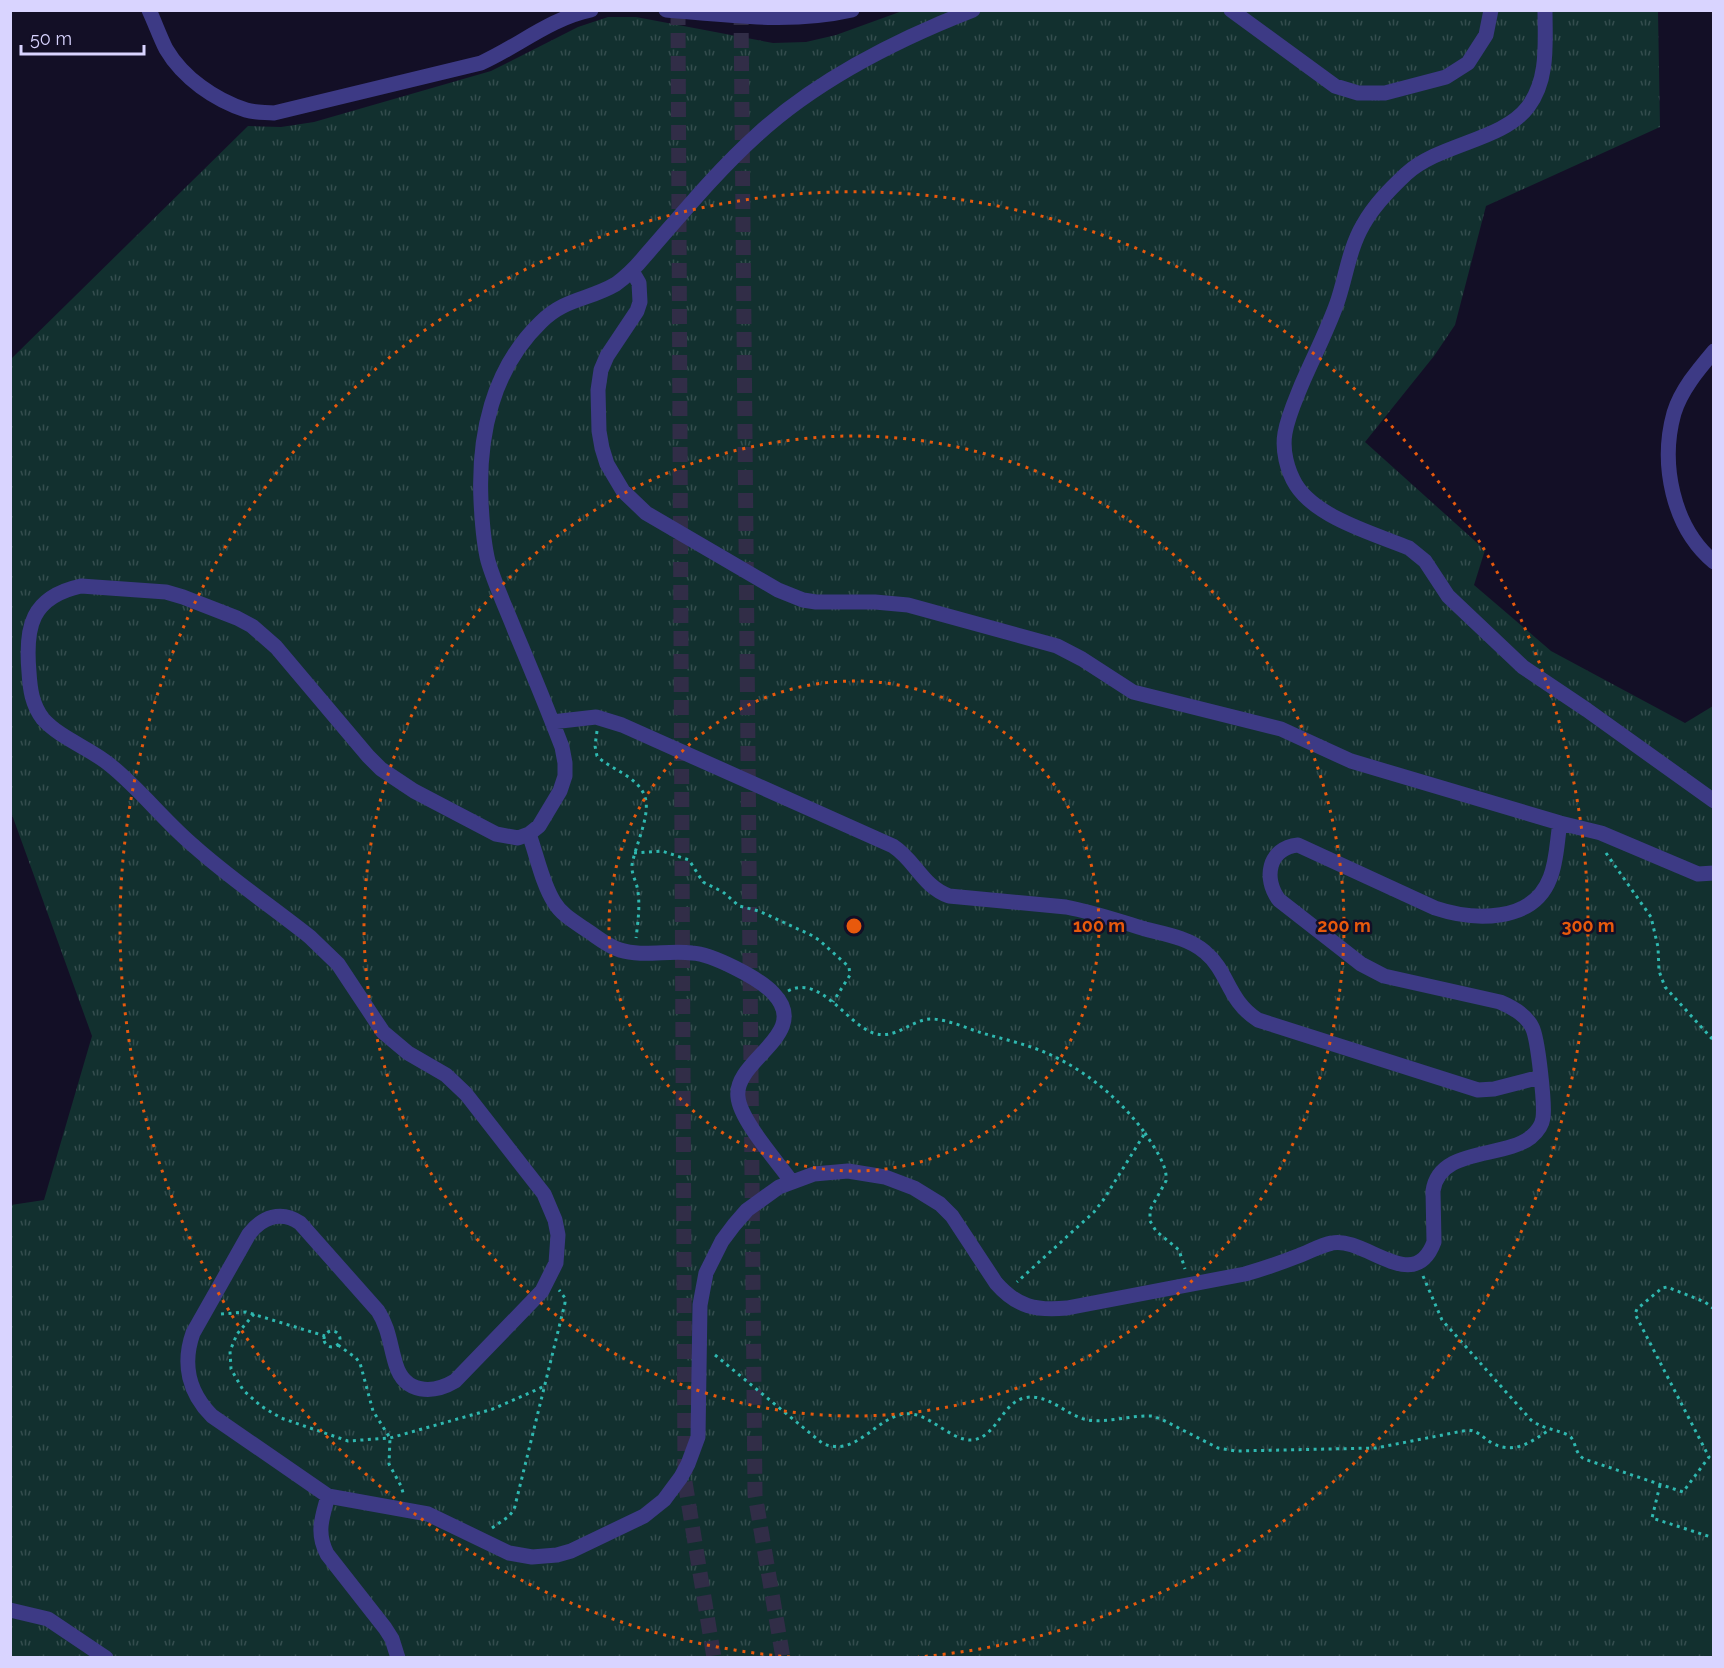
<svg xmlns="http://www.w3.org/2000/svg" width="1724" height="1668" viewBox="0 0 1724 1668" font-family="Raleway,sans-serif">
	<defs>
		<pattern id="grass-tufts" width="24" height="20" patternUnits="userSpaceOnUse" patternTransform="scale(1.5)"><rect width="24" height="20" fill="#12302f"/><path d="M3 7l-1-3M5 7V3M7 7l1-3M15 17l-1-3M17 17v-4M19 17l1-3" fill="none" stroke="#344d4e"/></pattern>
	</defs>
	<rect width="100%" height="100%" fill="#130f26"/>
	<!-- grass -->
	<path fill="url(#grass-tufts)" d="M905 10 1658 11 1660 127 1486 206 1455 325 1434 356 1365 442 1485 550 1474 585 1551 651 1685 723 1713 706V1657H11V1205L44 1200 92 1036 11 812V359L248 126 281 127 314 122 491 71 578 27 608 17H636L773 43 806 42 836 35Z"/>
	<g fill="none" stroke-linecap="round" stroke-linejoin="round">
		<!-- major-tunnel -->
		<path stroke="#312d47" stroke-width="15" stroke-dasharray="15 8" stroke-linecap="butt" d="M678 10 685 1482 714 1658
			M741 10 755 1495 783 1658"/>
		<!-- path -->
		<path stroke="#2fb8b0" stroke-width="3" stroke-dasharray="3 4.5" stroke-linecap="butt" d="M597 731 595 746 597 756C611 770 638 776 645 797 651 815 635 846 632 865 631 874 637 882 638 892 640 907 638 922 636 938
			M634 853 662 851 689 860 703 882 723 892 739 906 759 911 811 935 819 940 849 967 850 975 833 1002
			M1606 853 1651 917 1658 947 1659 971 1665 987 1714 1041
			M788 991C820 974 846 1023 873 1033 896 1041 912 1018 933 1019 949 1020 966 1028 982 1033 999 1038 1017 1042 1034 1048 1078 1064 1117 1095 1145 1133L1104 1199 1094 1212 1017 1282
			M1145 1133C1153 1146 1168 1165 1166 1181L1150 1210V1221L1156 1231 1179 1250 1185 1269
			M1423 1276 1442 1320 1531 1420C1543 1429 1555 1429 1568 1435 1577 1440 1573 1452 1584 1459L1683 1492 1709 1457 1635 1314 1637 1309 1662 1288 1667 1287 1705 1302 1714 1309
			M221 1314 246 1312 325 1336
			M254 1314 237 1334 230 1351 231 1369 243 1390 261 1406 281 1418 348 1441 390 1438 493 1409 545 1386
			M324 1339a8 8 0 1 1 16 0a8 8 0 1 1-16 0Z
			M338 1345 356 1358 360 1363 373 1411 390 1438 389 1464 401 1486 404 1496
			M715 1355 822 1443C856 1459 875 1417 905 1414 928 1411 950 1441 972 1440 996 1438 1002 1403 1024 1398 1048 1392 1066 1416 1088 1420 1108 1423 1131 1415 1152 1416L1161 1419 1218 1448 1236 1451 1376 1448 1468 1430C1479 1431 1483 1438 1492 1443 1514 1455 1531 1442 1549 1430
			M1660 1485 1652 1518 1714 1538
			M492 1528 508 1517 514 1510 565 1303V1298L559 1290"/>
		<!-- minor -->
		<path stroke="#3d3a85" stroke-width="15" d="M149 10C155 23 160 37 166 49 183 78 215 100 246 110 255 113 265 112 274 113L481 63C517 47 551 18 591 10
			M666 10C728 15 791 24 852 10
			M973 10C896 40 818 79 757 135 716 172 681 215 645 256 636 267 627 276 616 284 589 300 565 298 541 322 492 369 478 436 481 501 482 521 483 541 488 561 495 585 506 608 515 631 531 669 547 708 562 747L565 763V776L560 791 539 826 529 834 518 838 496 834 414 791 381 769 368 756 276 647 252 626 237 618 183 597 166 592 81 586C31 597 25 627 29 672 30 689 32 705 43 719 61 739 90 748 110 765 141 790 165 822 195 847 231 879 272 907 310 937L338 964 383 1032 408 1053 446 1075 466 1094 544 1194 555 1220 558 1235 556 1263 542 1291 455 1381C433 1394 405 1394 396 1365 390 1346 389 1328 378 1311L300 1223C281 1210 262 1217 249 1234L193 1333C182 1364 189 1393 212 1416L328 1496 428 1514 509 1553 532 1557 557 1555 571 1551 644 1516 664 1500 681 1477 688 1464 698 1437 700 1305 706 1273 722 1241 734 1225 747 1210 779 1187 814 1174 848 1171 885 1177 914 1188 940 1204 952 1216 996 1283C1017 1307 1036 1311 1067 1308L1245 1274C1263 1269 1280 1263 1298 1256 1309 1252 1321 1245 1332 1243 1365 1236 1414 1296 1434 1242L1433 1191C1439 1147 1503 1159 1531 1137 1537 1132 1542 1125 1543 1118 1545 1105 1538 1038 1532 1027 1526 1015 1512 1007 1500 1002L1384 976 1361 964 1279 900C1263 879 1268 848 1298 845L1435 908C1474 921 1533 923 1550 878 1557 861 1557 840 1560 823
			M1231 10 1335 86 1358 93H1385L1446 77 1468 63 1486 35 1491 10
			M1545 10C1545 43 1549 79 1528 107 1502 141 1440 143 1406 174 1390 189 1374 205 1363 225 1349 249 1346 277 1337 303 1327 331 1313 358 1301 386 1295 401 1288 416 1285 433 1282 450 1287 470 1296 485 1317 518 1375 534 1409 548L1425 561 1448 596 1523 667 1587 710 1714 801
			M632 271 639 283 640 302 637 311 607 356 601 370 598 390 599 431 602 448 607 464 623 491 646 513 778 590 803 600 816 602H875L908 605 1057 646 1082 659 1133 692 1281 729 1351 761 1560 823 1601 833 1698 874 1714 873
			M1714 351C1698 370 1681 390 1674 413 1660 463 1672 527 1714 562
			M552 722 596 717 622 725 893 846C916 861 922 886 949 896L1066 907C1093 912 1119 921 1145 929 1165 934 1189 938 1205 952 1229 972 1227 1000 1258 1020L1478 1090 1494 1089 1540 1077
			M529 834C537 856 542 883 554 902 561 914 573 921 585 929 596 936 607 946 620 950 642 957 669 950 692 953 712 954 759 978 773 993 813 1034 733 1060 738 1097 740 1120 777 1161 791 1181
			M328 1496C322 1518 316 1532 327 1554L385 1628 392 1639 398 1658
			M10 1610 48 1619 106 1658"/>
	</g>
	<!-- distance rings -->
	<g fill="none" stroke="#e8590c" stroke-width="3" stroke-dasharray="3 6">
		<circle cx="854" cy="926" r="245"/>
		<circle cx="854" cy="926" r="490"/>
		<path d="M790 1657A734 734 0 1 1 918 1657"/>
	</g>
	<circle cx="854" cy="926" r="9" fill="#e8590c" stroke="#130f26" stroke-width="3"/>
	<g font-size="18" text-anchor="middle" font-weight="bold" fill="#e8590c" stroke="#130f26" stroke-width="5" stroke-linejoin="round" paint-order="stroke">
		<text x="1099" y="932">100 m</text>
		<text x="1344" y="932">200 m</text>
		<text x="1588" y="932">300 m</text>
	</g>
	<!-- border -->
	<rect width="1724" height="1668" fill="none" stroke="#d9d4ff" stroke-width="24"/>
	<!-- scale -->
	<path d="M21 45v9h123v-9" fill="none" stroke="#d9d4ff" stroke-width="3"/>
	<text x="30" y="45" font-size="18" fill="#d9d4ff" stroke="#130f26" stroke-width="4.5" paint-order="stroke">50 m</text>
</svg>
